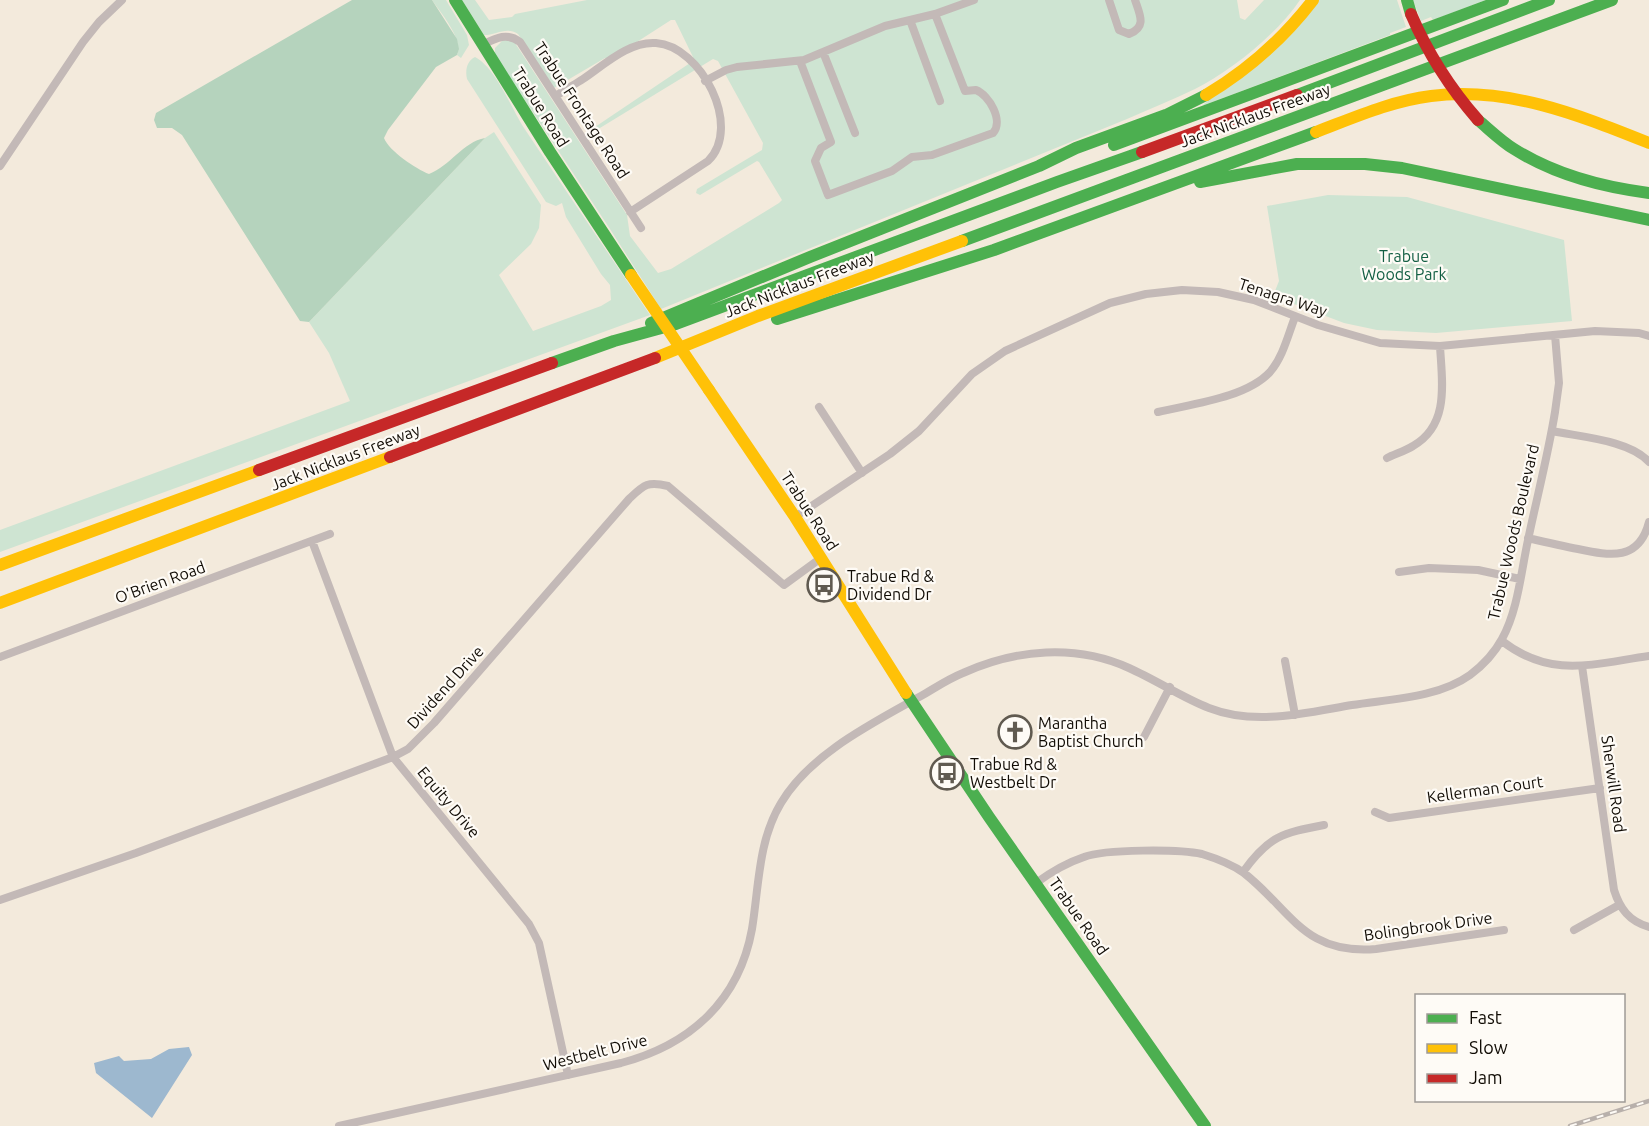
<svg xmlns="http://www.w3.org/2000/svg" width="1649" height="1126" viewBox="0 0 1649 1126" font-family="Ubuntu,sans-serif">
	<rect width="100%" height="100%" fill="#f3eadc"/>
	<!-- green -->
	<path fill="#cee4d2" d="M432 0H446L467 35 469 45 461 58 457 55C464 40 441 13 432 0Z
		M462 0H475L489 20 512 17 515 14 587 0H1237L1240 18 1245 20 1264 0H1300C1277 34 1231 71 1195 89 1172 100 1149 109 1127 119L661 309 610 229 495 55V48L502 41 509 39 515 43 627 215 630 236 658 273 671 269 779 203 782 200 759 162 757 161 700 195 696 193 697 189 762 150 763 143 718 61 713 59 595 131 592 130 595 127 693 61V57L675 20H671L612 58H605L554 88 518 34C507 26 496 35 484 35Z
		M1317 0H1397L1406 27 1390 33V35L1202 106Z
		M1413 0H1486L1433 20 1431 17 1421 21Z
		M475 57C496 68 511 108 524 128 566 191 608 253 650 315L0 552V530L350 401 329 353 309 322 485 138 494 132 541 205 539 228 531 244 499 275 533 331 601 306 611 300 610 285 601 274 566 217 562 203 556 206 546 202 467 79C465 70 467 61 475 57Z
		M1328 195 1407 197 1564 240 1572 321 1436 333 1377 330 1344 323 1273 296 1279 281 1267 206Z"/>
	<!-- forest -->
	<path fill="#b5d3bd" d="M352 0H432L457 39 459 49 457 55 436 67 388 130 384 138C389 151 416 169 429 174 450 166 463 142 485 138L309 322 300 321 182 135 172 128H157L154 120 156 113Z"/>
	<!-- water -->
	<path fill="#9db8cf" d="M189 1047 192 1055 152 1118 96 1073 94 1063 119 1056 124 1061 151 1059 169 1049Z"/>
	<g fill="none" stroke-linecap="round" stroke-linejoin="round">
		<!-- street -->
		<path stroke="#c3b9b7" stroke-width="8" d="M1109 0 1119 30 1129 34C1147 27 1140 15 1135 0
			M910 20 940 101
			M482 45C496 38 507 32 520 42L641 228
			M823 52 855 133
			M800 61 831 142 821 148 815 161 828 195 892 171 912 157 932 155 993 133C1004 121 989 95 976 90L965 91 935 14
			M705 81 726 70 737 67 804 60 885 26 935 14 974 0
			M556 96C564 90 574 85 583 79 604 65 629 41 656 43 701 46 743 127 708 161L630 212
			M0 166 83 42 99 22 122 0
			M819 407 862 473
			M1158 412C1191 404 1246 398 1270 372 1283 357 1288 335 1295 317
			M1552 431C1580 437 1630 440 1649 462
			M1387 458C1395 454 1405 451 1413 446 1450 425 1442 382 1440 346
			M795 517 890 454 919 431 972 374 1005 351 1110 303 1146 294 1182 290 1218 292 1254 300 1318 325 1380 343 1440 346 1595 331 1639 333 1649 336
			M1528 538C1545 542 1562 546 1578 549 1611 556 1639 561 1649 522
			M312 541 393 757 529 924 539 943 568 1075
			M1399 572 1429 568 1478 570 1520 579
			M1502 641C1551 679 1592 664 1649 656
			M0 657 330 534
			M1285 661 1295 715
			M1582 666 1614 890C1620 909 1629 921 1649 927
			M1144 737 1170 687
			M1375 812 1389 818 1600 788
			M1243 872C1269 836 1282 833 1324 825
			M1036 883C1051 872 1066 863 1084 857 1105 849 1179 849 1202 854 1215 858 1233 865 1244 873 1292 911 1304 955 1376 949L1504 930
			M0 900 136 853 393 757 408 749 434 723 629 499C644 485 647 481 668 486L784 585 821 558
			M1574 930 1619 905
			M339 1126 621 1063C690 1045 739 1001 752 929 759 886 758 841 781 803 810 754 873 723 921 696 935 688 948 679 963 673 1016 649 1076 644 1129 668 1156 680 1183 698 1209 708 1255 726 1305 713 1352 705 1390 699 1438 698 1470 675 1482 666 1495 652 1502 639 1518 610 1521 572 1528 540 1537 497 1548 455 1555 412L1559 383 1555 335"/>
		<!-- fast -->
		<path stroke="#4caf50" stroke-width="12" d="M455 0 550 152 631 275
			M1407 0 1411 14
			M1297 95 1549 0
			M1478 120C1490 130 1501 141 1514 149 1555 175 1601 187 1649 193
			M1114 145 1503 0
			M1200 182 1297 164H1365L1402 168 1649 220
			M962 241 1612 0
			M777 319 994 250 1316 132
			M651 323 810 257 1039 166 1076 148 1166 115 1206 95
			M552 363 614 341 676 324 1057 182 1142 152
			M906 693 989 817 1205 1126"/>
		<!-- slow -->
		<path stroke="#ffc107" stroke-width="12" d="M1206 95C1248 70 1283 39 1313 0
			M1316 132C1353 118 1391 101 1431 96 1508 86 1579 115 1649 143
			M655 358 758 316 962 241
			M709 390 795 517 906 693
			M0 565 259 470
			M0 603 390 457"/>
		<!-- jam -->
		<path stroke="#c62828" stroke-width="12" d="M1142 152 1297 95
			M390 457 655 358
			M259 470 552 363"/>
		<defs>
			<path id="rail" d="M1570 1126 1649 1101"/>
		</defs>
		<!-- rail casing -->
		<use href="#rail" stroke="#b8b0ab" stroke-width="4.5"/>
		<!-- rail -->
		<use href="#rail" stroke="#fefbf6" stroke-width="2" stroke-dasharray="7" stroke-linecap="butt"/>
		<!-- slow-bridge -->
		<path stroke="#ffc107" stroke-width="12" d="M631 275 709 390"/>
		<!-- jam-bridge -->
		<path stroke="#c62828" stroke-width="12" d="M1411 14C1428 54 1450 88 1478 120"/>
	</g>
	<!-- icons -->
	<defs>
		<symbol id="bus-ring" viewBox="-11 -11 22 22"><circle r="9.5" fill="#fefbf6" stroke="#605a50" stroke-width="1.5"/><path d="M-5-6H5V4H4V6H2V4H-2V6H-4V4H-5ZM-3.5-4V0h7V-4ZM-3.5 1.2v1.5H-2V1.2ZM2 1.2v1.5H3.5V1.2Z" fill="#605a50"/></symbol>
		<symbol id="church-ring" viewBox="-11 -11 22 22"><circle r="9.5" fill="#fefbf6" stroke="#605a50" stroke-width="1.5"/><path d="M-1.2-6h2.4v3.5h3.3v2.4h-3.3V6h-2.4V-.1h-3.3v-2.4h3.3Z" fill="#605a50"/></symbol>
	</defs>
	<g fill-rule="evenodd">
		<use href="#bus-ring" x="805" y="566" width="38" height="38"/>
		<use href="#church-ring" x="996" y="713" width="38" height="38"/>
		<use href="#bus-ring" x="928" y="754" width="38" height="38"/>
	</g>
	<g text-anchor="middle" stroke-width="4.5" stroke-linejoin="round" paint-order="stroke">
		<!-- street labels -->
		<g font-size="16" fill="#110c05" stroke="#fefbf6">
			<text transform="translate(541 107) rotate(58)" y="6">Trabue Road</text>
			<text transform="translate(582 110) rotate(57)" y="6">Trabue Frontage Road</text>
			<text transform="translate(1255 115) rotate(-20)" y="6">Jack Nicklaus Freeway</text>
			<text transform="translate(799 284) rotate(-21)" y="6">Jack Nicklaus Freeway</text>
			<text transform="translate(1283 297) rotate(18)" y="6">Tenagra Way</text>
			<text transform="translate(345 457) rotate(-21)" y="6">Jack Nicklaus Freeway</text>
			<text transform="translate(810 511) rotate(57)" y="6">Trabue Road</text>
			<text transform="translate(1513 532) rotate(-77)" y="6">Trabue Woods Boulevard</text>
			<text transform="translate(160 582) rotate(-20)" y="6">O'Brien Road</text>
			<text transform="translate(445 687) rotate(-48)" y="6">Dividend Drive</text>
			<text transform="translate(1614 784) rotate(82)" y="6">Sherwill Road</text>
			<text transform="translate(1485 789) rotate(-8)" y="6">Kellerman Court</text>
			<text transform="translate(449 802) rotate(50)" y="6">Equity Drive</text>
			<text transform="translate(1079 916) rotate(55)" y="6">Trabue Road</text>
			<text transform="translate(1428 926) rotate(-8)" y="6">Bolingbrook Drive</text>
			<text transform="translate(595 1052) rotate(-14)" y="6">Westbelt Drive</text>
		</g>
		<!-- park labels -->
		<g font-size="16" fill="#145f44" stroke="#fefbf6">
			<text x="1404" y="262">Trabue<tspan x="1404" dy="18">Woods Park</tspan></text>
		</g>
		<!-- poi labels -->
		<g font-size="16" fill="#110c05" stroke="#fefbf6" text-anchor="start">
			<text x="847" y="582">Trabue Rd &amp;<tspan x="847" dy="18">Dividend Dr</tspan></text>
			<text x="1038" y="729">Marantha<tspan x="1038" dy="18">Baptist Church</tspan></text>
			<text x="970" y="770">Trabue Rd &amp;<tspan x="970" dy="18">Westbelt Dr</tspan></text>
		</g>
	</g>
	<!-- legend -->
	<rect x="1415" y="994" width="210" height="108" fill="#fefbf6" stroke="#9f9b96" stroke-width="1.5"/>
	<rect x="1427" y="1014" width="30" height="9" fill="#4caf50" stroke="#9f9b96" stroke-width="1.5"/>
	<text x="1469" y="1024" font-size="18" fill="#110c05">Fast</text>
	<rect x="1427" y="1044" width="30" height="9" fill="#ffc107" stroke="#9f9b96" stroke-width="1.5"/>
	<text x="1469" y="1054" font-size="18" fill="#110c05">Slow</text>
	<rect x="1427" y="1074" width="30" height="9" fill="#c62828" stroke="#9f9b96" stroke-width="1.5"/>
	<text x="1469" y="1084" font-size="18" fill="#110c05">Jam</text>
</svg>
